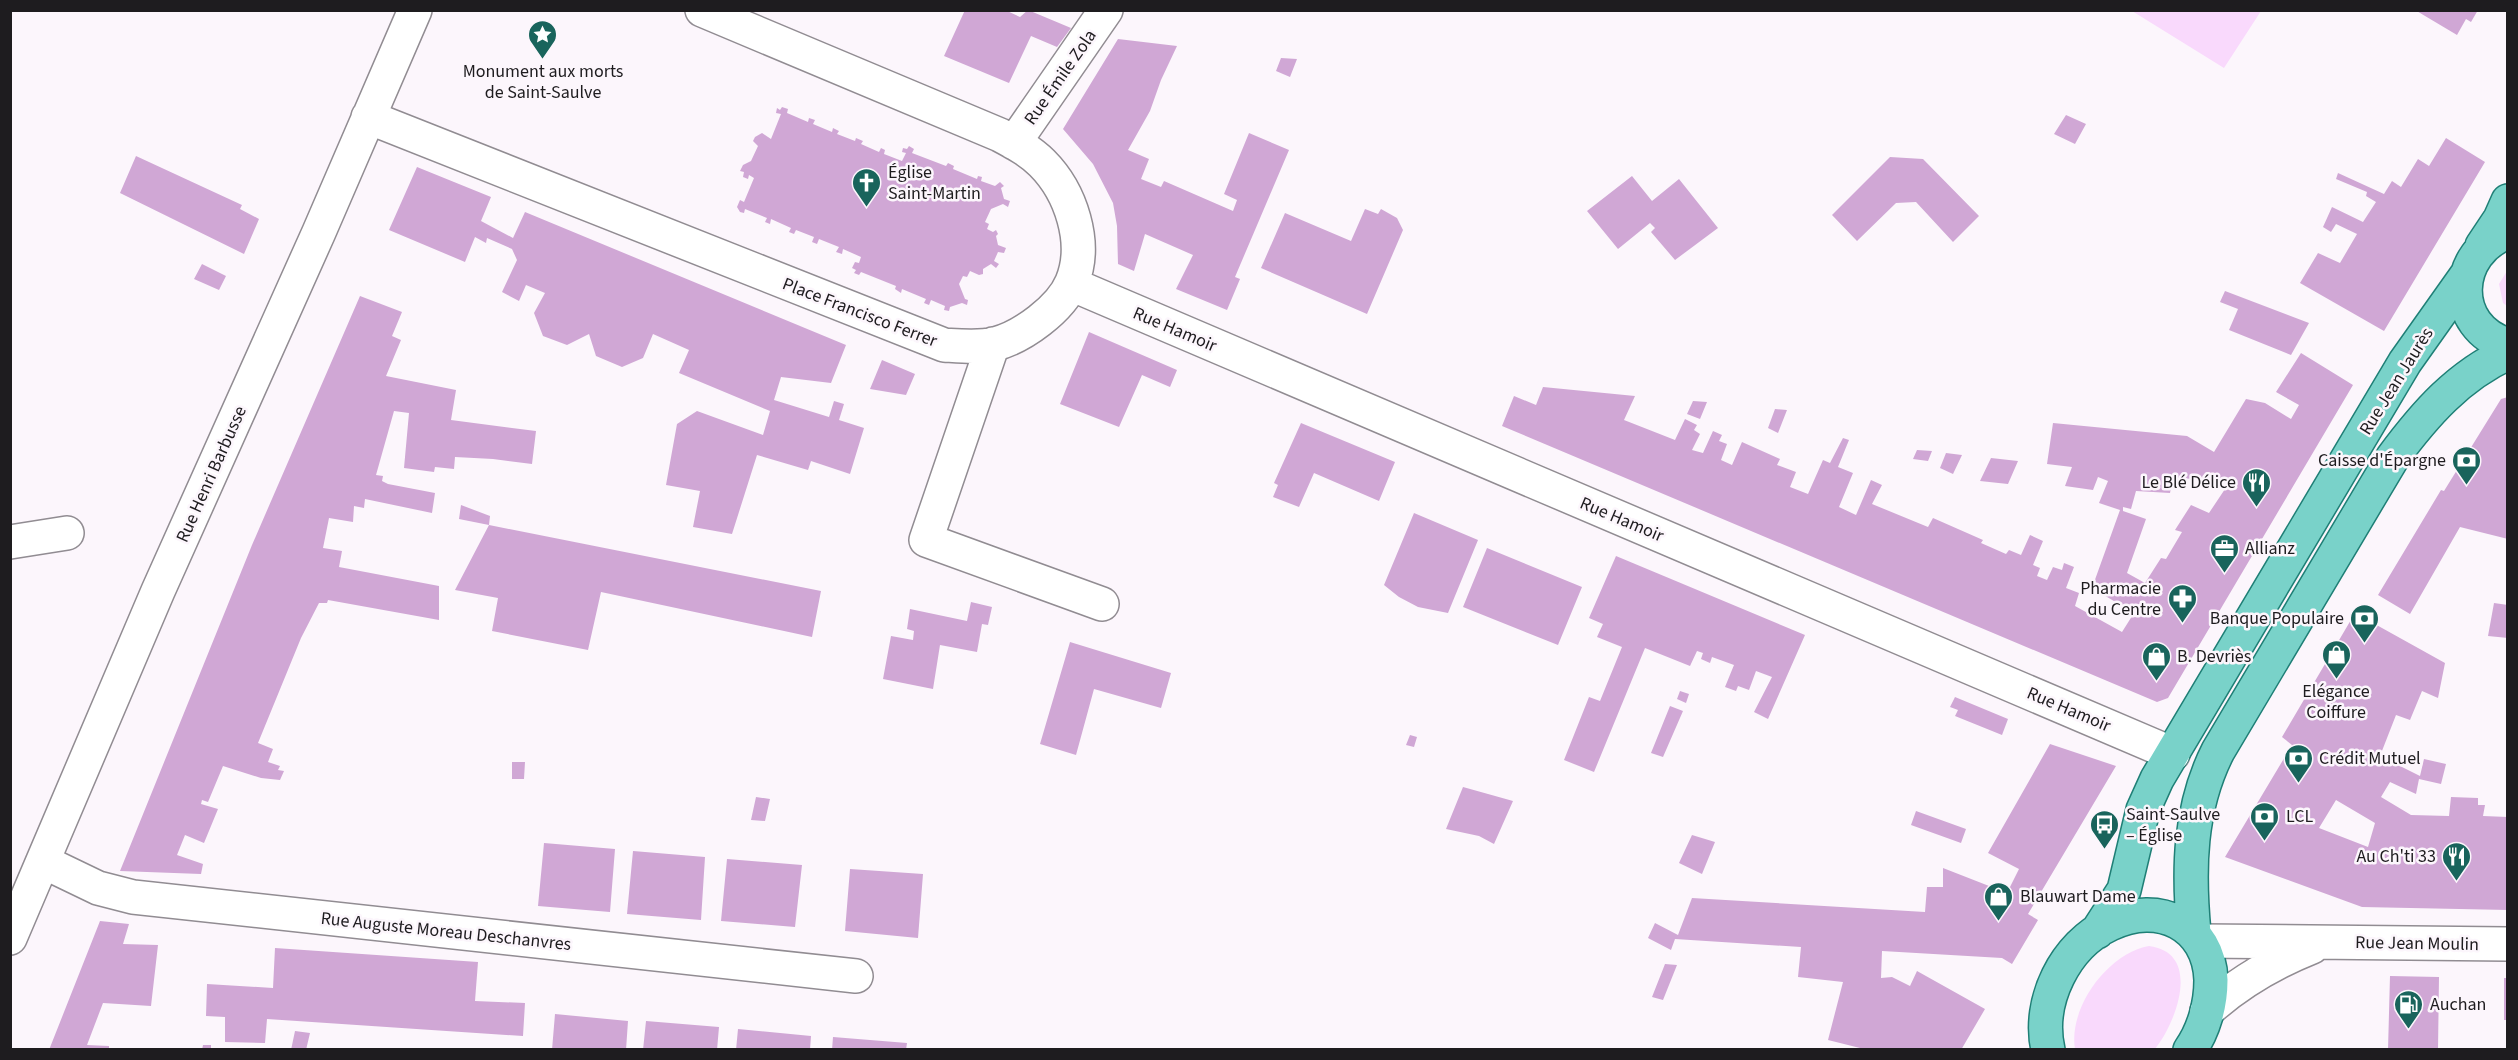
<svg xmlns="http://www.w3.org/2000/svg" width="2518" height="1060" viewBox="0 0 2518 1060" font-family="'Source Sans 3',sans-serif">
	<rect width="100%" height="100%" fill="#fcf6fc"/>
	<!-- green -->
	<path fill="#f9d9fc" d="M2132 11H2261L2224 68Z
		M2507 271V306L2503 303 2499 284Z
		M2149 946C2203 953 2176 1023 2155 1049H2075C2068 1008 2108 953 2149 946Z"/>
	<!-- building -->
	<path fill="#d0a7d5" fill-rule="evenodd" d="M965 10H1005L1020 17 1028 10 1071 28 1057 47 1031 36 1009 83 944 56Z
		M2415 10H2478L2471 22 2466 19 2457 35Z
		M1118 39 1177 46 1161 80 1150 111 1128 150 1149 159 1141 179 1161 187 1164 181 1233 211 1237 200 1224 194 1249 133 1289 150 1235 277 1240 279 1227 310 1176 289 1193 255 1145 234 1134 271 1118 264 1117 226 1113 203 1093 164 1063 129Z
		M1281 58 1297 59 1290 77 1276 71Z
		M782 107 788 109 787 113 808 122 809 118 815 120 813 124 832 132 833 128 839 131 837 134 855 141 856 138 863 141 861 144 879 152 881 148 885 150 884 154 902 161 906 153 902 152 903 148 907 149 909 146 914 149 912 153 946 166 948 163 954 166 953 169 977 179 978 176 982 177 981 181 995 186 1000 182 1004 186 1001 188 1004 199 1010 201 1008 207 1003 204 991 209 985 222 989 224 987 229 993 232 996 230 998 234 996 236 998 245 1006 248 1004 253 998 252 994 261 999 264 996 268 991 264 983 269V274L979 275 970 271 967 277 963 276 959 284 965 299 968 300 967 305 962 303 950 307 949 311 944 310 945 306 931 300 929 305 924 303 926 299 902 289 901 293 895 289 896 286 861 272 859 275 854 273 856 270 852 268 855 262 859 263 861 257 843 249 842 254 836 252 839 247 819 239 817 244 812 242 814 237 796 230 794 234 789 232 791 228 771 219 770 224 765 222 767 218 745 209 744 213 740 212 737 207 740 200 744 202 754 178 749 175 748 179 743 177 744 172 740 171 743 165 751 161 758 146 753 141 755 137 762 133 771 139 781 114 776 113 777 108 780 110Z
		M2066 115 2086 124 2075 144 2054 134Z
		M2446 138 2485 162 2384 331 2300 283 2318 253 2340 263 2357 234 2336 224 2331 232 2323 227 2332 207 2363 222 2376 202 2366 196 2367 192 2336 179 2338 173 2384 194 2392 181 2401 187 2418 159 2429 166Z
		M136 156 242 205 240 209 259 219 244 254 120 193Z
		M1890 157 1923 159 1979 216 1953 242 1916 202 1896 203 1857 241 1832 215Z
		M417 167 491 197 481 221 513 238 525 212 846 345 831 383 781 377 774 400 829 417 834 401 844 404 839 420 864 428 850 474 811 461 808 470 757 455 732 534 693 527 700 491 666 485 677 424 697 411 763 435 770 411 679 373 689 350 653 334 643 358 622 367 596 356 589 334 567 345 543 336 534 313 545 293 526 285 519 301 502 292 517 260 512 249 487 238 486 243 475 237 465 262 389 230Z
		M1632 176 1652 201 1679 179 1718 228 1675 260 1651 232 1655 228 1650 223 1618 249 1587 211Z
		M1365 209 1378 214 1381 209 1397 218 1403 230 1367 314 1261 268 1285 213 1351 241Z
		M202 264 226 276 219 290 194 279Z
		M2225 291 2309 323 2291 355 2229 330 2238 309 2220 302Z
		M360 296 402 312 392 336 401 340 386 376 456 390 451 420 536 431 532 464 493 459 455 457 454 469 435 467 434 472 404 468 409 413 394 411 376 475 383 476 382 481 388 484 435 493 432 513 365 499 364 508 354 506 353 522 329 518 323 548 342 551 339 567 439 586V620L328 600 327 603H319L301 638 258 743 273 749 268 762 280 766 278 770 284 771 280 780 261 778 223 766 208 802 202 800 201 804 218 809 204 843 185 835 177 855 203 864 201 874 120 871 252 545Z
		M1089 332 1177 370 1170 387 1142 375 1119 427 1060 404Z
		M2301 353 2353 385 2168 698 2157 702 1502 426 1514 396 1536 405 1543 387 1635 396 1624 420 1675 440 1685 419 1697 425 1694 430 1700 434 1692 450 1703 453 1713 431 1722 435 1719 441 1727 444 1721 460 1732 465 1742 442 1780 459 1777 465 1796 472 1790 487 1808 494 1823 460 1830 463 1843 438 1849 440 1838 467 1853 473 1839 507 1856 515 1871 480 1882 485 1872 504 1928 527 1933 518 1983 540 1981 543 2006 554 2009 550 2021 555 2030 535 2043 541 2033 565 2040 568 2037 576 2047 580 2053 567 2062 570 2064 563 2074 567 2066 588 2079 593 2075 606 2122 632 2134 613 2092 588 2120 510 2099 503 2108 481 2098 477 2093 490 2065 486 2072 467 2047 464 2053 423 2187 436 2214 452 2246 399 2265 403 2291 419 2299 405 2276 392ZM2173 477 2229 483 2209 513 2191 505 2175 530 2182 532 2166 559 2161 558 2145 583 2127 573 2146 519 2123 511V507L2131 509 2136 491 2170 493Z
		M882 360 915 374 906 395 870 389Z
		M2508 397V539L2460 527 2410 614 2378 595 2441 490 2444 491 2501 399Z
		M1693 401 1707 402 1700 419 1687 414Z
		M1775 409 1787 410 1778 433 1768 428Z
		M1301 423 1395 462 1379 501 1314 473 1299 507 1273 497 1278 485 1274 483Z
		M1917 450 1932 451 1928 461 1913 459Z
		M1946 453 1962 455 1953 474 1940 468Z
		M1991 458 2018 461 2008 484 1980 481Z
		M461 505 490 516 489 525 459 519Z
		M1414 513 1478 540 1448 613 1418 607 1399 597 1384 585Z
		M489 525 821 591 812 637 601 592 588 650 492 631 498 598 455 590Z
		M1487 548 1582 587 1558 645 1463 607Z
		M1616 556 1805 635 1768 719 1754 712 1772 677 1756 671 1749 690 1738 686 1736 691 1725 687 1734 665 1712 657 1710 663 1701 659 1703 653 1697 651 1690 666 1645 648 1594 772 1564 760 1589 697 1600 701 1622 647 1597 637 1603 624 1589 618Z
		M971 602 992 607 988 625 982 624 977 652 940 645 933 689 883 679 891 636 913 640 914 631 907 629 910 609 967 621Z
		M2494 603 2508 605V638L2488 636Z
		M2355 613 2445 663 2438 698 2422 691 2410 720 2396 715 2380 756 2420 776 2424 759 2446 764 2441 784 2419 779 2416 794 2390 782 2381 797 2411 815 2449 816 2451 797 2478 798V805H2485L2483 816 2508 817V910L2362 907 2225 857 2292 745 2282 737ZM2336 800 2375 823 2368 847 2319 828Z
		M1070 642 1171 673 1161 708 1094 689 1076 755 1040 744Z
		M1680 691 1689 694 1686 703 1677 699Z
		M1955 697 2008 719 2002 735 1955 716 1958 710 1950 707Z
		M1670 706 1683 711 1663 757 1651 753Z
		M1410 735 1417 737 1414 747 1406 745Z
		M2050 744 2116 766 2028 914 2038 920 2012 964 2002 958 1882 951 1881 978 1892 977 1910 986 1917 971 1985 1009 1961 1050H1868L1828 1040 1843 982 1798 977 1801 947 1675 939 1671 950 1648 938 1655 923 1678 935 1692 898 1925 912 1927 887H1943V868L2007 893 2019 869 1988 853Z
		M512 762H525L524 779H512Z
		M1463 787 1513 801 1494 844 1479 836 1446 829Z
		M756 797 770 799 765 821 751 820Z
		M1916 811 1966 829 1961 843 1911 825Z
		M1692 835 1715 842 1702 874 1679 863Z
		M544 843 615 849 610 912 538 906Z
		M633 851 705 857 701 920 627 914Z
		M727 859 802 865 795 927 721 921Z
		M850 869 923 874 918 938 845 931Z
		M100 921 129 924 123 944 158 945 151 1006 103 1003 87 1045 109 1046V1050H49Z
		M275 948 478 962 475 1001 525 1003 523 1036 267 1019 265 1043 225 1042V1017L206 1016 207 984 273 988Z
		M1665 964 1677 965 1663 1000 1652 997Z
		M2390 976 2439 977 2438 1050H2388Z
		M2504 978H2508V1020H2504Z
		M555 1014 628 1021 626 1050H552Z
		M646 1021 719 1027 717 1050H643Z
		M738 1029 811 1036 810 1050H736Z
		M295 1031 310 1033 306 1050H291Z
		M833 1037 907 1043 906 1050H832Z
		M203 1045H211V1050H202Z"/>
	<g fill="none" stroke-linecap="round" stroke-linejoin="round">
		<defs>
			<path id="minor" d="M368 117 944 345C960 346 979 348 995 344 1022 337 1061 309 1072 282 1088 243 1071 192 1042 163 1030 151 1015 143 1000 135L702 10
				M1014 143 1106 10
				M1071 284 2173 754
				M993 344 926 540 1102 604
				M10 542 67 533
				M44 862 98 888 133 897 856 976
				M10 938 158 591 319 232 415 10
				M2201 941 2508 944
				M2207 1011C2239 982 2272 963 2312 947"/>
			<path id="major" d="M2508 232C2453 252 2449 327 2508 345
				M2482 246 2500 219 2508 201
				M2097 932 2124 890 2143 810 2157 779 2405 362 2466 276
				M2194 933C2188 870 2189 808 2218 751L2393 457C2425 414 2458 376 2508 353
				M2048 1050C2037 1001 2065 945 2110 924 2159 900 2209 925 2211 980 2211 1004 2204 1030 2190 1050"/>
		</defs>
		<!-- minor casing -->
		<use href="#minor" stroke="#918c92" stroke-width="36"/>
		<!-- major casing -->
		<use href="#major" stroke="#1f7f76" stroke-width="36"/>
		<!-- minor -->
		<use href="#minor" stroke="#fff" stroke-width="33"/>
		<!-- major -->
		<use href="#major" stroke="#79d2c9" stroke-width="33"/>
	</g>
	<!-- icons -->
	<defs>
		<symbol id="sight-pin" viewBox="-11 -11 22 30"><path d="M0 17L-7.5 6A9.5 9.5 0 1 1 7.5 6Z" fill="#19645c" stroke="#fcf6fc"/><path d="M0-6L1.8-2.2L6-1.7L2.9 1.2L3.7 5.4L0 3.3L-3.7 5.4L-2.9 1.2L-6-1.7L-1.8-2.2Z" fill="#fff"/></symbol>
		<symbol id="church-pin" viewBox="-11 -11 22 30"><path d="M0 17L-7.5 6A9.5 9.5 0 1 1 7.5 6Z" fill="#19645c" stroke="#fcf6fc"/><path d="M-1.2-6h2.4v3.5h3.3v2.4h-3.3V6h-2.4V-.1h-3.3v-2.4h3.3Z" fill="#fff"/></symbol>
		<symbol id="bank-pin" viewBox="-11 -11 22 30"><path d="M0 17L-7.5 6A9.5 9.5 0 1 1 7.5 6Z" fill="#19645c" stroke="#fcf6fc"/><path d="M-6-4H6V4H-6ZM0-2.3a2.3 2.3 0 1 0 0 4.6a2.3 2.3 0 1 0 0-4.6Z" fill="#fff"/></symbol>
		<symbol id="restaurant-pin" viewBox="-11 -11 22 30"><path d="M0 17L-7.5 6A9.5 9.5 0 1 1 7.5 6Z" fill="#19645c" stroke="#fcf6fc"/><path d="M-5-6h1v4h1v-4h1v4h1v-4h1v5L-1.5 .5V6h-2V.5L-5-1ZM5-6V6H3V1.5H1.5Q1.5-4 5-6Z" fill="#fff"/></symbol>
		<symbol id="office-pin" viewBox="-11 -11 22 30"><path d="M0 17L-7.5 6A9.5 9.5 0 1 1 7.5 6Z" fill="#19645c" stroke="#fcf6fc"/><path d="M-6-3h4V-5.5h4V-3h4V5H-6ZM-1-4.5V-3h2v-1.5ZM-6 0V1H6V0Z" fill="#fff"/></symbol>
		<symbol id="pharmacy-pin" viewBox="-11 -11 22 30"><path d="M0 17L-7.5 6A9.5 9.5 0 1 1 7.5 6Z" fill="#19645c" stroke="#fcf6fc"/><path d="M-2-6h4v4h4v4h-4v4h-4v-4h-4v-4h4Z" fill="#fff"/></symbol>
		<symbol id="shop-pin" viewBox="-11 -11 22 30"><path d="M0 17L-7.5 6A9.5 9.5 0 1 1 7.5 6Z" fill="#19645c" stroke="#fcf6fc"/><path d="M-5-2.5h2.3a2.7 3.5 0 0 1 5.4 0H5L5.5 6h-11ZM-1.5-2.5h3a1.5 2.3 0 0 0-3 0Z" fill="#fff"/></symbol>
		<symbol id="bus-pin" viewBox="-11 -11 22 30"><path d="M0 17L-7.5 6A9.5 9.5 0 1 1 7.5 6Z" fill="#19645c" stroke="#fcf6fc"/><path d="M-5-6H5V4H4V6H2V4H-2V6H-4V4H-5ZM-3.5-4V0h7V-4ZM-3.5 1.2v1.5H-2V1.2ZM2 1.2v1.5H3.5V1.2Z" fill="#fff"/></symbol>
		<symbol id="fuel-pin" viewBox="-11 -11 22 30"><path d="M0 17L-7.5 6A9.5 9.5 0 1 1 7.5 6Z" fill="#19645c" stroke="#fcf6fc"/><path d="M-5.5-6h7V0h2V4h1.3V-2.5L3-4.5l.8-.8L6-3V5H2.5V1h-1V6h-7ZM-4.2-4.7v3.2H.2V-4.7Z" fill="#fff"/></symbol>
	</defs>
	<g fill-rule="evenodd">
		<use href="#sight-pin" x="526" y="18" width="33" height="45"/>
		<use href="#church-pin" x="850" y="166" width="33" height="45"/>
		<use href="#bank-pin" x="2450" y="444" width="33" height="45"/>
		<use href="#restaurant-pin" x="2240" y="466" width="33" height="45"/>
		<use href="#office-pin" x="2208" y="532" width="33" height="45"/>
		<use href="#pharmacy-pin" x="2166" y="582" width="33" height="45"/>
		<use href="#bank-pin" x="2348" y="602" width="33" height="45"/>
		<use href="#shop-pin" x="2320" y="638" width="33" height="45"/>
		<use href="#shop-pin" x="2140" y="640" width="33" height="45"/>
		<use href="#bank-pin" x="2282" y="742" width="33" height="45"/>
		<use href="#bank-pin" x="2248" y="800" width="33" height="45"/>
		<use href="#bus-pin" x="2088" y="808" width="33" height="45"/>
		<use href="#restaurant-pin" x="2440" y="840" width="33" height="45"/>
		<use href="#shop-pin" x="1982" y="880" width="33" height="45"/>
		<use href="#fuel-pin" x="2392" y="988" width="33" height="45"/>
	</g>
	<g text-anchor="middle" stroke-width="5" stroke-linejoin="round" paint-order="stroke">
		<!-- poi labels -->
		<g font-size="18" fill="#1e1c1f" stroke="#fcf6fc" text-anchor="start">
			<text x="543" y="77" text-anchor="middle">Monument aux morts<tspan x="543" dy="21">de Saint-Saulve</tspan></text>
			<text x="888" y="178">Église<tspan x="888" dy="21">Saint-Martin</tspan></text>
			<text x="2446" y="466" text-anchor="end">Caisse d'Épargne</text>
			<text x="2236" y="488" text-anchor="end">Le Blé Délice</text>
			<text x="2245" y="554">Allianz</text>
			<text x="2161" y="594" text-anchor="end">Pharmacie<tspan x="2161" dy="21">du Centre</tspan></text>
			<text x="2344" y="624" text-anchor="end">Banque Populaire</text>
			<text x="2177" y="662">B. Devriès</text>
			<text x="2336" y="697" text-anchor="middle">Elégance<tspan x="2336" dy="21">Coiffure</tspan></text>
			<text x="2319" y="764">Crédit Mutuel</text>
			<text x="2126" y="820">Saint-Saulve<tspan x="2126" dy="21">– Église</tspan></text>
			<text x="2286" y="822">LCL</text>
			<text x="2436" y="862" text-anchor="end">Au Ch'ti 33</text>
			<text x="2020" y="902">Blauwart Dame</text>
			<text x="2430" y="1010">Auchan</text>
		</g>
		<!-- street labels -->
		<g font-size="18" fill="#1e1c1f" stroke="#fcf6fc">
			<text transform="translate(1060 77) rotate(-55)" y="6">Rue Émile Zola</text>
			<text transform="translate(860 312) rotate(21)" y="6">Place Francisco Ferrer</text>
			<text transform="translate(1175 329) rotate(23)" y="6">Rue Hamoir</text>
			<text transform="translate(2396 381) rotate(-58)" y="6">Rue Jean Jaurès</text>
			<text transform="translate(211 474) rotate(-66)" y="6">Rue Henri Barbusse</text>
			<text transform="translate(1622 519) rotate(23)" y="6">Rue Hamoir</text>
			<text transform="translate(2069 709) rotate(23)" y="6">Rue Hamoir</text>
			<text transform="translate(446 931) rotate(6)" y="6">Rue Auguste Moreau Deschanvres</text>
			<text transform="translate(2417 943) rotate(1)" y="6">Rue Jean Moulin</text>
		</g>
	</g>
	<!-- border -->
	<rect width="2518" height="1060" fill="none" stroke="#1e1c1f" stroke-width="24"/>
</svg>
